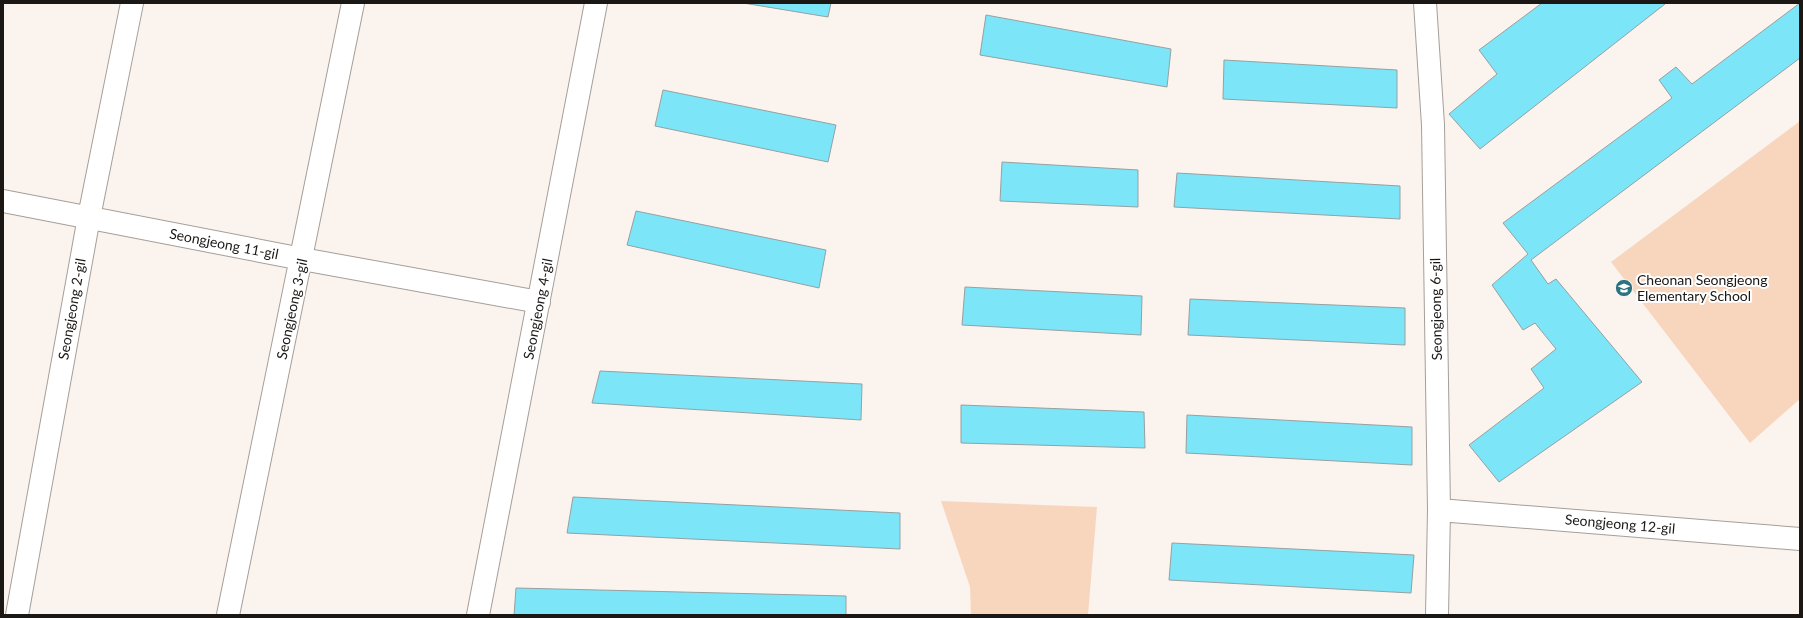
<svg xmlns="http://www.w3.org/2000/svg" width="1803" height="618" viewBox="0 0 1803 618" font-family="Lato,sans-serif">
	<rect width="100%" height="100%" fill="#fbf3ee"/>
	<!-- green -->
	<path fill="#f8d6be" d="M1800 121V399L1750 443 1611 262Z
		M941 501 1097 507 1088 615H971L970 587Z"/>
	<!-- building -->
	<path fill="#7ce5f8" stroke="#96a0a1" d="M743 3H831L828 17Z
		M1542 3H1664L1665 4 1480 149 1449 114 1497 74 1479 50Z
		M1800 3V58L1531 260 1548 284 1556 279 1642 382 1499 482 1469 445 1544 388 1531 369 1556 349 1535 323 1523 330 1492 285 1528 254 1503 223 1672 98 1659 80 1676 67 1692 84Z
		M986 15 1171 49 1167 87 980 55Z
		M1224 60 1397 70V108L1223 99Z
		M663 90 836 125 828 162 655 126Z
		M1002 162 1138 170V207L1000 201Z
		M1177 173 1400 186V219L1174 207Z
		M636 211 826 250 819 288 627 245Z
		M965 287 1142 296 1141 335 962 325Z
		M1190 299 1405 308V345L1188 335Z
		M600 371 862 384 861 420 592 403Z
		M961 405 1144 412 1145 448 961 443Z
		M1187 415 1412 427V465L1186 453Z
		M573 497 900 513V549L567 533Z
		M1172 543 1414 555 1411 593 1169 580Z
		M516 588 846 596V615H514Z"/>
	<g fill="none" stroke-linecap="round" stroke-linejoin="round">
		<defs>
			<path id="minor" d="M1425 3 1433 125 1439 510 1437 615
				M3 201 302 259 539 302
				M1439 510 1800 539
				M17 615 89 217 132 3
				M228 615 353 3
				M478 615 596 3"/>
		</defs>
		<!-- minor casing -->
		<use href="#minor" stroke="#a69e99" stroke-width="24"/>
		<!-- minor -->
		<use href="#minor" stroke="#fff" stroke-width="22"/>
	</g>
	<!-- icons -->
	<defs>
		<symbol id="school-disc" viewBox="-11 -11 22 22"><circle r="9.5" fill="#2c737f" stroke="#fff"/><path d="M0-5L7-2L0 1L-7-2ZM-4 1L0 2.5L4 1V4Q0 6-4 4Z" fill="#fff"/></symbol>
	</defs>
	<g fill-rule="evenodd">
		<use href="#school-disc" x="1614" y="278" width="20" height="20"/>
	</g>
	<g text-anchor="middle" stroke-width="4" stroke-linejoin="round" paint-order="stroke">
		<!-- street labels -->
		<g font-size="14" fill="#1a1715" stroke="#fff">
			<text transform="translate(224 244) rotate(11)" y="5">Seongjeong 11-gil</text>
			<text transform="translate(72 309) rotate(-80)" y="5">Seongjeong 2-gil</text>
			<text transform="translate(292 309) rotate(-78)" y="5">Seongjeong 3-gil</text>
			<text transform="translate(538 309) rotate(-79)" y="5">Seongjeong 4-gil</text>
			<text transform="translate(1436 309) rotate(-91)" y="5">Seongjeong 6-gil</text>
			<text transform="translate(1620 524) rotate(5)" y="5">Seongjeong 12-gil</text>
		</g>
		<!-- poi labels -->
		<g font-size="14" fill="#1a1715" stroke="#fff" text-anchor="start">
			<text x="1637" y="285">Cheonan Seongjeong<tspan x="1637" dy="16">Elementary School</tspan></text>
		</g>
	</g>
	<!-- border -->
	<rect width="1803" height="618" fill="none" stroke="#1a1715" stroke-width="8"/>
</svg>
